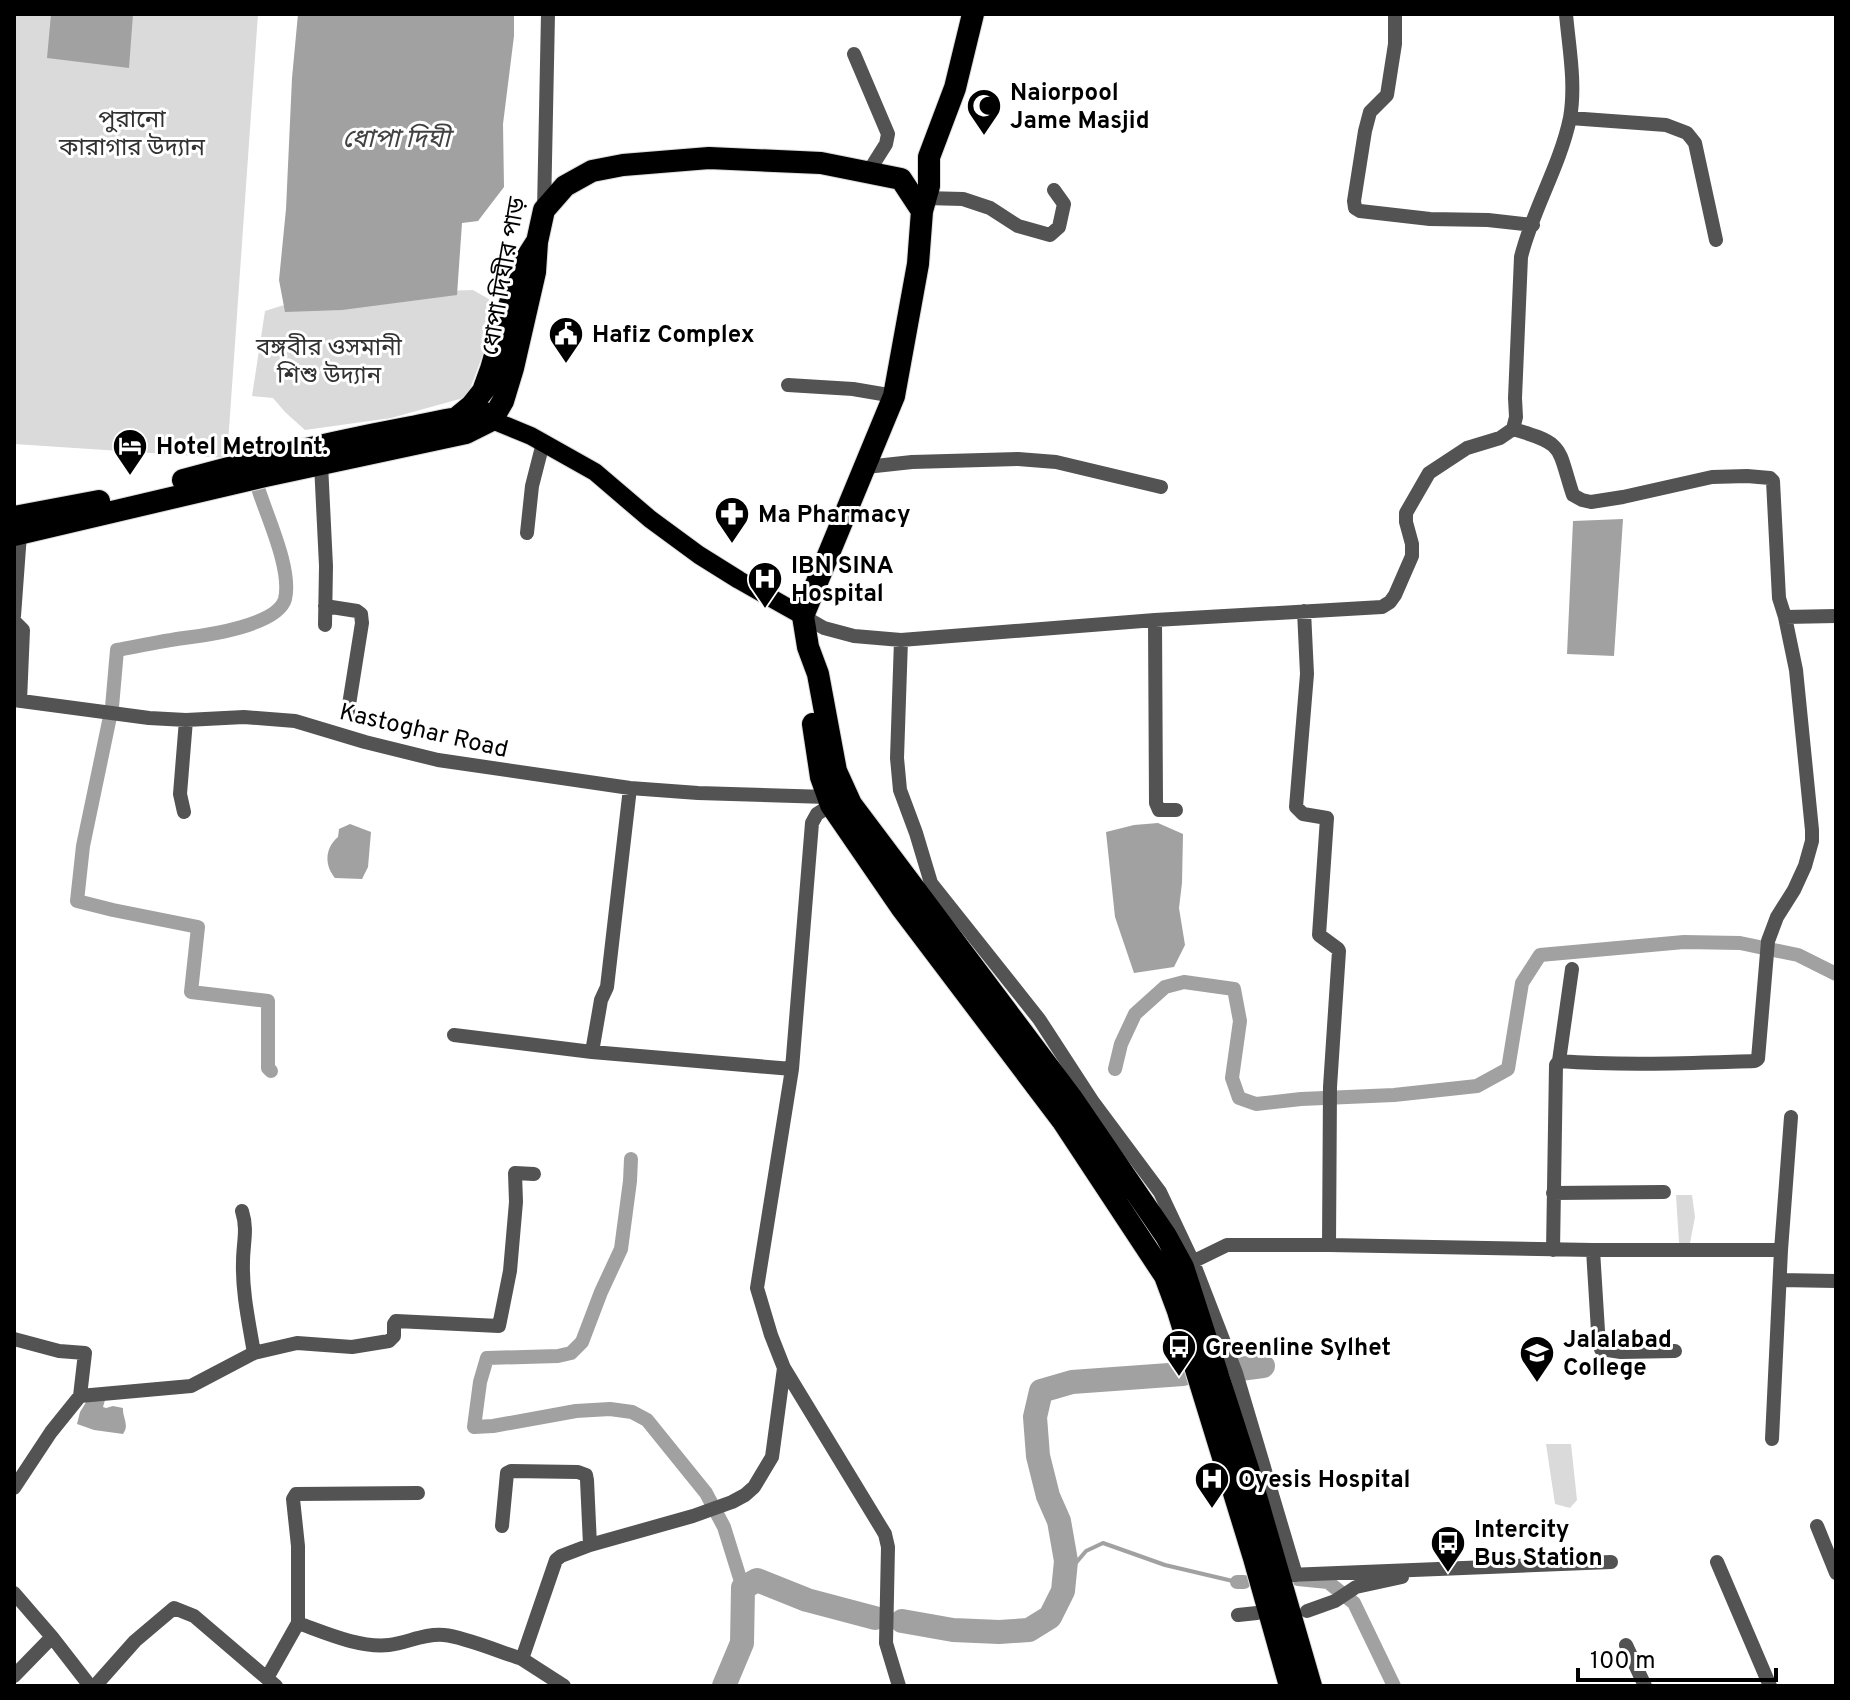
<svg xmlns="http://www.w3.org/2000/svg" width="1850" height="1700" viewBox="0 0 1850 1700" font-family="Overpass,'Noto Sans Bengali',sans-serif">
	<rect width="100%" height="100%" fill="#fff"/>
	<!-- green -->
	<path fill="#dadada" d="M14 14H258L227 458 14 444Z
		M473 290 501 306 467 397 391 418 305 430 285 412 273 398 252 396 265 311 316 295Z
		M1676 1195H1692L1695 1217 1690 1243H1679Z
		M1546 1444H1571L1577 1500 1570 1508 1555 1504Z"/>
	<!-- water -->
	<path fill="#a1a1a1" d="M51 14H133L129 68 47 58Z
		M298 14H514V36L503 124 504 187 478 221 462 223 457 295 342 310 285 312 279 280 286 209 292 78Z
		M1623 519 1614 656 1567 654 1573 521Z
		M1158 823 1183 834 1182 883 1179 908 1185 945 1174 967 1134 973 1115 917 1106 832 1134 825Z
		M350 824 371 832 368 867 362 879 335 878C324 865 325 848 338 837L339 829Z
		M88 1399 105 1400 103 1407 106 1408 113 1406 123 1408C122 1417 130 1425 123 1434L94 1430 77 1424 80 1412Z"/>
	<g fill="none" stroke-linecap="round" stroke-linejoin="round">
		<!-- stream -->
		<path stroke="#a1a1a1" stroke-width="4" d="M1064 1577 1086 1551 1103 1543 1165 1565 1237 1582"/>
		<!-- canal -->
		<path stroke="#a1a1a1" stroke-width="14" d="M259 491C268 519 292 570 285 599 278 625 208 635 184 638 162 641 139 646 117 650L112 707 83 846 77 901 113 910 198 927 191 992 268 1001V1068L271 1071
			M1115 1069 1121 1044 1135 1014 1165 987 1184 982 1234 989 1240 1021 1232 1078 1239 1098 1256 1104 1301 1099 1394 1095 1477 1086 1508 1069 1522 983 1540 955 1684 942 1740 943 1798 955 1836 974
			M631 1159 630 1181 621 1249 601 1292 582 1342 571 1353 558 1356 487 1358 480 1382 474 1427 493 1426 576 1411 610 1409 632 1412 647 1420 706 1493 724 1527 743 1588
			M1298 1579 1328 1582 1354 1603 1394 1686
			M1237 1582H1244"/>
		<!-- river -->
		<path stroke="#a1a1a1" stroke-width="24" d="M1240 1369 1263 1366
			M902 1621 953 1630 999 1632 1029 1630 1050 1617 1063 1591 1066 1561 1059 1521 1048 1496 1038 1456 1035 1417 1041 1391 1072 1382 1183 1374
			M724 1686 742 1643 743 1588 757 1580 807 1600 875 1618"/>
		<defs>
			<path id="major" d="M485 411 492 420 531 436 595 472 650 519 699 555 739 580 803 616"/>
			<path id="highway" d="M973 14 955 88 929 157V186L922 211 918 264 894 396 803 616 808 647 818 674 836 771 851 804 1071 1097 1166 1236 1183 1267 1249 1472 1311 1686
				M454 420 471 406 483 391 491 369 520 268 536 243
				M492 420 503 401 513 368 535 272 537 242 544 210 565 186 592 171 623 165 709 158 821 163 901 179 922 211
				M183 480C257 460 331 442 406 428 431 424 461 414 486 419
				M14 517 99 501
				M14 535 265 476 466 433 492 420
				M813 724 821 777 831 805 901 907 1062 1120 1165 1276 1178 1311 1254 1558 1290 1686"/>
		</defs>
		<!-- major casing -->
		<use href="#major" stroke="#dbdbdb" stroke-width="20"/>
		<!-- highway casing -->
		<use href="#highway" stroke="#dbdbdb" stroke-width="24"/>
		<!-- minor -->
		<path stroke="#535353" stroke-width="14" d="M1395 14V44L1387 95 1370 112 1365 131 1354 201 1355 208 1360 211 1430 219 1488 220 1533 225
			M854 54 888 134 886 144 869 171
			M1570 118 1666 125 1687 133 1695 143 1716 240
			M925 198 963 199 990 208 1018 226 1050 235 1059 227 1064 204 1054 190
			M544 210 548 14
			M788 385 853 389 894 396
			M1513 429C1566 444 1557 447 1573 495L1582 500 1591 502 1623 497 1712 477 1747 476 1770 478 1773 481 1779 598 1785 617 1836 616
			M321 464 326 566 325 625
			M866 467 912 462 1018 459 1056 462 1161 487
			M527 533 532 486 543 443
			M325 606 357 611 361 614 362 623 348 711
			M1304 611 1307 674 1296 807 1303 814 1327 818 1319 935 1338 949 1339 951 1330 1087 1329 1245
			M14 616 20 534
			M803 616 824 628 854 636 901 640 1155 620 1382 607 1390 602 1395 595 1412 556V544L1406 522V513L1429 473 1467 448 1500 438 1513 429 1516 417 1515 398 1521 257C1532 211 1560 166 1570 118 1576 84 1569 48 1566 14
			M1155 620 1156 803 1159 810H1176
			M14 621 23 630 20 701
			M901 640 897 758 900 790 916 833 931 883 1039 1019 1093 1102 1160 1192 1193 1262 1236 1373 1296 1575
			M14 700 149 718 186 720 244 717 295 721 365 742 438 760 630 788 698 793 827 797
			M831 805 817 814 812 823 792 1069 757 1288 771 1335 784 1368 885 1534 888 1547 886 1643 899 1686
			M184 812 180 794 186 720
			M454 1035 592 1052 792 1069
			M592 1052 601 1000 607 987 630 788
			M1559 1061C1624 1066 1689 1063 1755 1061L1758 1059 1768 941 1777 917 1794 890 1805 866 1812 841V830L1796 670 1785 617
			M1553 1193 1664 1192
			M242 1211C248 1230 243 1243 243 1262 242 1292 249 1323 254 1353
			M1553 1250 1556 1065 1559 1061 1572 969
			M1593 1250 1598 1331 1601 1349 1621 1352 1675 1351
			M1186 1265 1227 1245H1329L1593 1250H1781
			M1780 1280 1836 1281
			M14 1339 59 1351 85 1353 80 1396
			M1772 1439 1781 1250 1791 1117
			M14 1488 51 1432 80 1396 191 1386 254 1353 297 1343 352 1347 389 1341 394 1336V1324L396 1321 499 1326 510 1271 516 1202 515 1173 534 1174
			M502 1526 507 1473 511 1471 578 1472 586 1475 587 1480 590 1545
			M1817 1526 1836 1573
			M1717 1562 1770 1686
			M1288 1575 1611 1562
			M14 1593 52 1637 90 1686
			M1307 1611 1335 1601 1356 1587 1402 1577
			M1238 1615 1257 1613
			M298 1623V1546L293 1499 296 1494 418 1493
			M1626 1645 1645 1686
			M522 1659 564 1686
			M14 1676 52 1637
			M267 1678 298 1623C326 1633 359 1648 389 1645 407 1643 425 1633 444 1635 465 1637 500 1652 522 1659L556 1560 561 1556 590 1545 693 1516 732 1502 745 1495 754 1487 772 1457 784 1368
			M95 1686 135 1641 174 1608 194 1616 276 1686"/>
		<!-- major -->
		<use href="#major" stroke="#000" stroke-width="18"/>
		<!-- highway -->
		<use href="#highway" stroke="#000" stroke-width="22"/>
	</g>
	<!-- icons -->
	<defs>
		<symbol id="mosque-pin" viewBox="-11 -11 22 30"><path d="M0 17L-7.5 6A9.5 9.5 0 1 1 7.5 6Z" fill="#000" stroke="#fff"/><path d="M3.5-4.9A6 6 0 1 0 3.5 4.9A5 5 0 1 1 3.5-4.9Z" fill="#fff"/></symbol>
		<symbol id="civic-pin" viewBox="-11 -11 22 30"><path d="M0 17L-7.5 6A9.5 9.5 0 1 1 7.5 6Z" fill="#000" stroke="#fff"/><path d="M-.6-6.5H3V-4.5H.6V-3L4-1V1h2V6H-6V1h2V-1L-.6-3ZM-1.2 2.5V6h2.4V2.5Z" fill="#fff"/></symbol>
		<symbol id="hotel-pin" viewBox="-11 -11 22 30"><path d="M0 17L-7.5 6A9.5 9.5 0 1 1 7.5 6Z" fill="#000" stroke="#fff"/><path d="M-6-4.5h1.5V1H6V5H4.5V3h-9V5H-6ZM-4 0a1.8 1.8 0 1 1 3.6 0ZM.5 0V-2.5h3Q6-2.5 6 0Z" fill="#fff"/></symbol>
		<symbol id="pharmacy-pin" viewBox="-11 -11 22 30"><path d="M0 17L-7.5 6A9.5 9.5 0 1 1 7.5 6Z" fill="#000" stroke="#fff"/><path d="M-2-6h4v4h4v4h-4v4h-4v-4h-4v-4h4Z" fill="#fff"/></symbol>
		<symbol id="hospital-pin" viewBox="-11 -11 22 30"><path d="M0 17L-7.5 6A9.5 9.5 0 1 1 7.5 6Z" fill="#000" stroke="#fff"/><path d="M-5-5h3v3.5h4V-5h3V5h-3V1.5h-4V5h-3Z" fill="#fff"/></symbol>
		<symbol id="bus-pin" viewBox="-11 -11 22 30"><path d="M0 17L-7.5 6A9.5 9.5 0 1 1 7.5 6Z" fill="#000" stroke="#fff"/><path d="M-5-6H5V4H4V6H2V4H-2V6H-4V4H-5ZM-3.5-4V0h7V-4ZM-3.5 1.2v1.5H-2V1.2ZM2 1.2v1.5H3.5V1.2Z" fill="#fff"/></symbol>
		<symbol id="university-pin" viewBox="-11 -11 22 30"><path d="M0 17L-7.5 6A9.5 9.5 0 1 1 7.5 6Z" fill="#000" stroke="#fff"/><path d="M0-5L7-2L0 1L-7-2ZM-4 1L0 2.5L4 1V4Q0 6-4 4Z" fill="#fff"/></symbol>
	</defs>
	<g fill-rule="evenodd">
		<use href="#mosque-pin" x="964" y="86" width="40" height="54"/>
		<use href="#civic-pin" x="546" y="314" width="40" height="54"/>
		<use href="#hotel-pin" x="110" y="426" width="40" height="54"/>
		<use href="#pharmacy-pin" x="712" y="494" width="40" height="54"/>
		<use href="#hospital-pin" x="745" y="559" width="40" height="54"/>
		<use href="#bus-pin" x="1159" y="1327" width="40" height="54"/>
		<use href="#university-pin" x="1517" y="1333" width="40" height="54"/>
		<use href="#hospital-pin" x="1192" y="1459" width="40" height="54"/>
		<use href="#bus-pin" x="1428" y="1523" width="40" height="54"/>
	</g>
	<g text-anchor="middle" stroke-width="6" stroke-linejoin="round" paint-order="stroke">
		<!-- poi labels -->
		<g font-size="24" font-weight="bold" fill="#000" stroke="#fff" text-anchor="start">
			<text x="1010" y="100">Naiorpool<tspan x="1010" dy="28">Jame Masjid</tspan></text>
			<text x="592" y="342">Hafiz Complex</text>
			<text x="156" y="454">Hotel Metro Int.</text>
			<text x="758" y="522">Ma Pharmacy</text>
			<text x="791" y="573">IBN SINA<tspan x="791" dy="28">Hospital</tspan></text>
			<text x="1563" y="1347">Jalalabad<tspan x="1563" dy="28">College</tspan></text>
			<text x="1205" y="1355">Greenline Sylhet</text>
			<text x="1238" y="1487">Oyesis Hospital</text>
			<text x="1474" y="1537">Intercity<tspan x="1474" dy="28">Bus Station</tspan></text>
		</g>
		<!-- park labels -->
		<g font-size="24" fill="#313131" stroke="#fff">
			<text x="132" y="127">পুরানো<tspan x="132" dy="28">কারাগার উদ্যান</tspan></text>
			<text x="329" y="355">বঙ্গবীর ওসমানী<tspan x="329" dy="28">শিশু উদ্যান</tspan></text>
		</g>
		<!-- street labels -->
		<g font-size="24" fill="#000" stroke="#fff">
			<text transform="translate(503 276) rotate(-80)" y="8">ধোপা দিঘীর পাড়</text>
			<text transform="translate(424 730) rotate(13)" y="8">Kastoghar Road</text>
		</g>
		<!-- water labels -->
		<g font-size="26" font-style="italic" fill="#424242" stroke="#fff">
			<text x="396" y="147">ধোপা দিঘী</text>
		</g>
	</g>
	<!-- border -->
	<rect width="1850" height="1700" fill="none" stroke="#000000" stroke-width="32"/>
	<!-- scale -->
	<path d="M1578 1668v12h198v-12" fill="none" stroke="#000000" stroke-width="4"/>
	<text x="1590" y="1668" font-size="24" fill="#000000" stroke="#ffffff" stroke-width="6" paint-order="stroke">100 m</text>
</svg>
